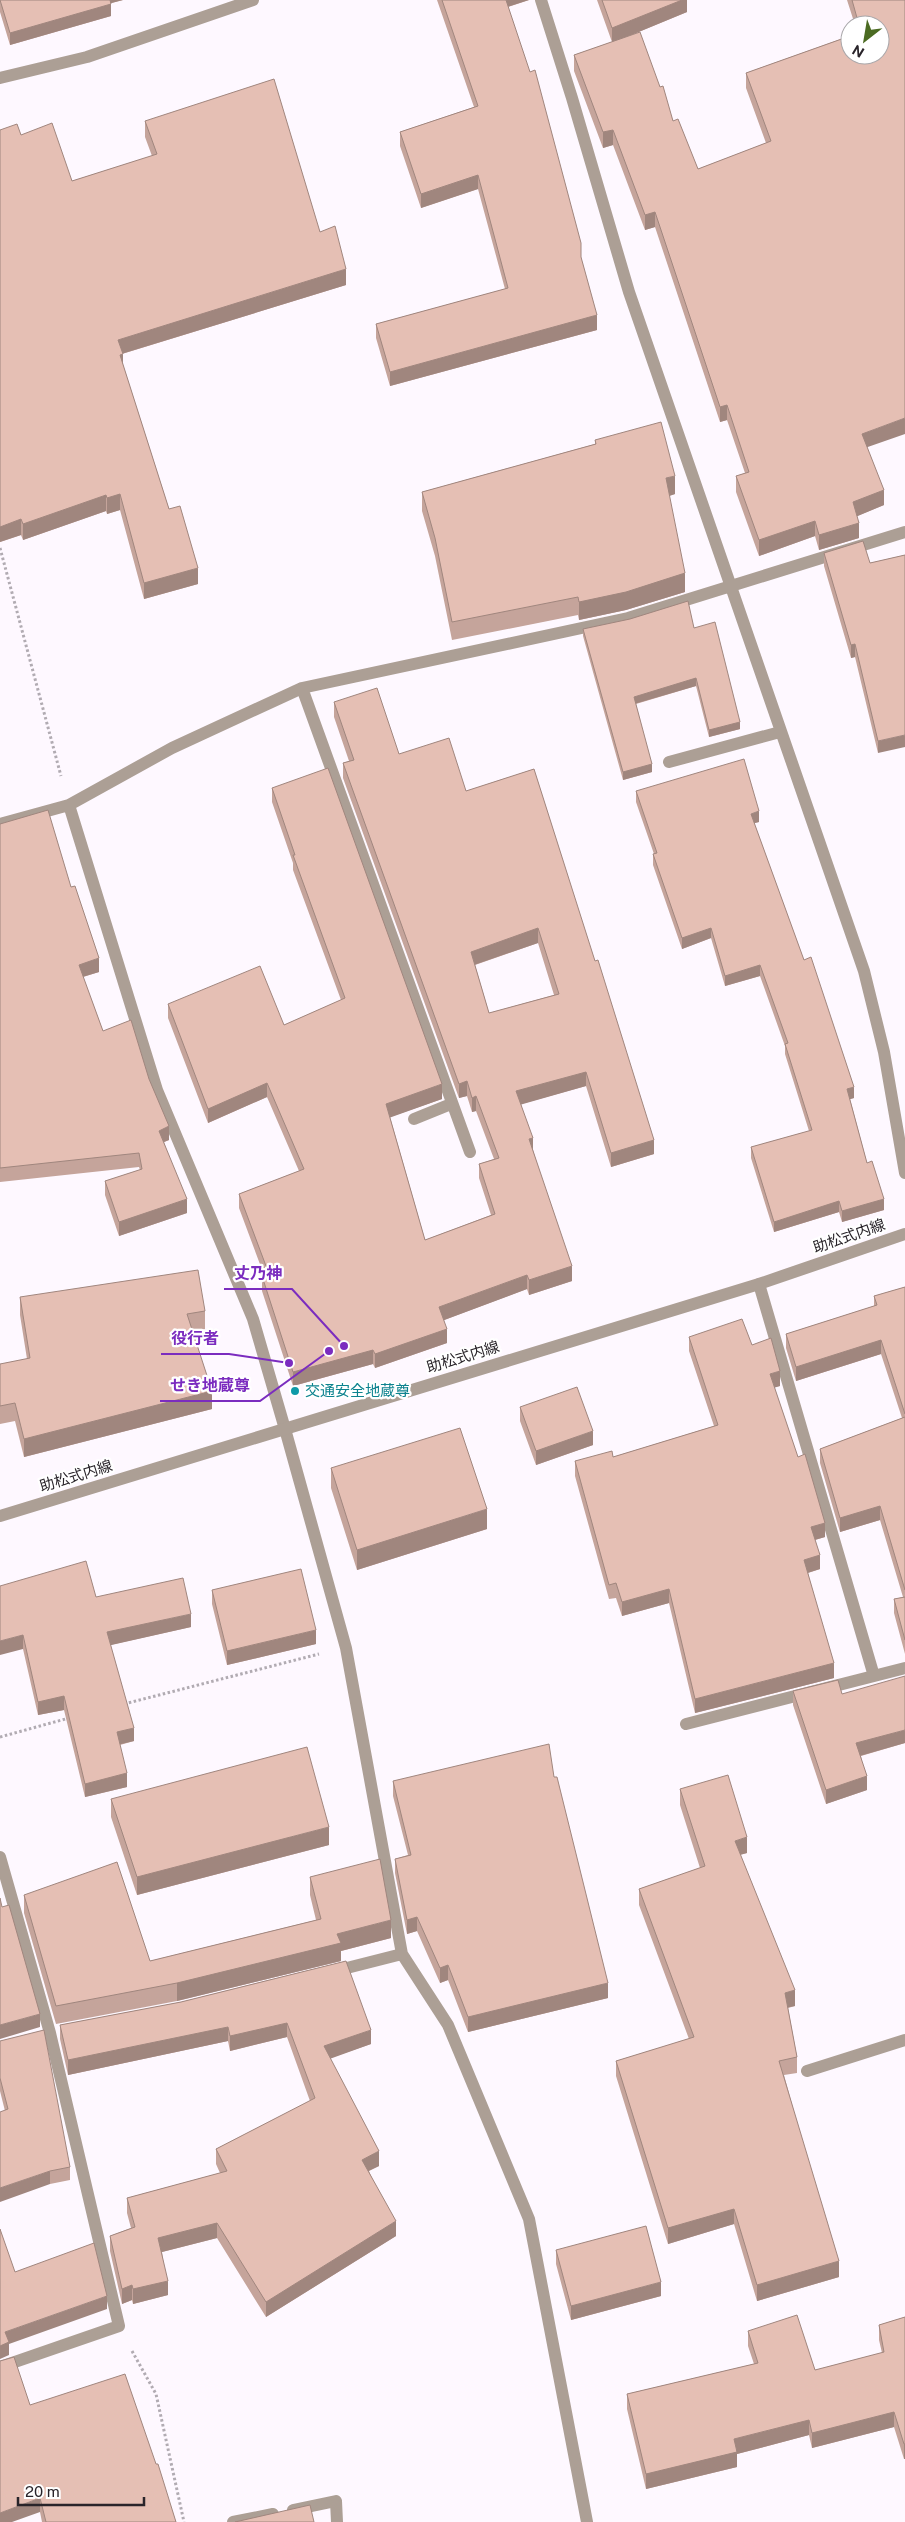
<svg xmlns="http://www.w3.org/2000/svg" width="905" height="2522" viewBox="0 0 905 2522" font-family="'Public Sans','Noto Sans JP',sans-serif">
	<rect width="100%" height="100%" fill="#fef8ff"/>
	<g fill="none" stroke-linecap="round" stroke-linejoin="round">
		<!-- path -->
		<path stroke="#b1abb2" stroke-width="3" stroke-dasharray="2.5 2.5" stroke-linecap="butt" d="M0 548 61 776
			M124 1704 319 1654
			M0 1737 69 1718
			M132 2351 156 2394 184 2522"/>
		<!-- service -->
		<path stroke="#ac9f95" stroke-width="12" d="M414 1119 451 1104"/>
		<!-- minor -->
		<path stroke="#ac9f95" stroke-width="12" d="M541 0 572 98 629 292 864 971 884 1052 905 1173
			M0 78 87 57 253 0
			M302 688 470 1152
			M669 762 780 732
			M69 805 157 1090 253 1319 285 1429 346 1648 402 1954 448 2025 529 2219 587 2522
			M0 824 69 805 172 748 302 688 628 618 905 532
			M759 1284 874 1676
			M686 1724 905 1668
			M0 1857 50 2033 119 2326 0 2367
			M331 1972 402 1954
			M807 2071 905 2040
			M293 2510 336 2501 337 2522
			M233 2522 273 2514"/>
		<!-- tertiary -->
		<path stroke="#ac9f95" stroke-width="12" d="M0 1516 759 1284 905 1234"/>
	</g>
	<!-- wall -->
	<path fill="#c5a49b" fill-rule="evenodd" d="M0 0H123L111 3V16L10 45 0 12Z
		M437 0H529L508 7 581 257 597 330 390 386 376 338V324L505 289 478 189 421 208 400 146V132L474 107Z
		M597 0H687V12L624 38 673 121 698 169 766 143 746 88V73L880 25H855L847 0H905L867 447 884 505 857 516 859 538 819 550 815 536 759 556 736 492V476L745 473 727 420 720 422 655 227 645 230 613 145 603 148 574 71V55L612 42Z
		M145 121 320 232 346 285 122 354 123 365 169 509 198 584 144 599 120 510 107 514 106 511 23 540 21 535 0 542V130L21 135 72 181 152 156 145 137Z
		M595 440 675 494 669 496 685 592 626 610 579 620 578 615 452 640 435 556 422 511V492L595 444Z
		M824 553 870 563 905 555 878 753 855 657 851 658 824 566Z
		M694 628 740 729 709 737 696 686 636 704 652 772 623 780 583 636V629Z
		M334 702 399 754 466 791 534 769 654 1154 611 1167 586 1086 521 1104 533 1150 572 1281 529 1295 527 1289 444 1320 447 1343 375 1368 373 1364 293 1386 262 1291V1276L264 1275 239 1208V1194L299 1171 267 1097 208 1123 168 1018V1004L284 1025 341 1000 293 870V863L272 802V788L442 1099 390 1117 425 1240 491 1215 479 1178V1164L494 1159 476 1111 472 1112 467 1096 459 1098 343 778V763L349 761 334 717ZM538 943 554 995 489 1013 475 965Z
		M636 791 759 822 754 823 854 1098 850 1099 867 1163 884 1210 842 1222 839 1212 774 1232 751 1158V1147L809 1131 785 1054V1046L760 976 725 986 711 938 682 949 653 865V854H654L636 802Z
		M0 824 71 887 99 972 83 977 103 1031 149 1079 169 1140 164 1142 187 1213 119 1236 105 1195V1181L140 1170 139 1167 0 1182Z
		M905 1287V1654L894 1613V1599L903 1597 880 1520 840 1532 820 1463V1449L902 1418 881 1354 796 1381 786 1348V1334L874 1306V1296Z
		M20 1297 205 1311V1329L193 1331 212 1409 24 1457 15 1421 0 1424V1364L27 1359 20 1315Z
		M689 1337 752 1345 780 1386 774 1387 825 1537 815 1540 820 1569 808 1573 834 1678 695 1713 669 1603 622 1616 616 1598 609 1599 575 1476V1461L613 1457 714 1426 689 1351Z
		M520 1407 593 1445 536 1465 520 1421Z
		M331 1468 487 1529 357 1570 331 1488Z
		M0 1586 96 1597 191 1627 110 1645 134 1741 120 1745 127 1787 85 1797 64 1710 38 1715 23 1649Z
		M212 1590 316 1644 227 1665 212 1604Z
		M793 1691 842 1694 905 1743 861 1756 867 1790 826 1804 793 1705Z
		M554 1777 608 1998 468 2032 448 1980 440 1983 417 1931 407 1934 395 1873V1859L408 1855 393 1796V1781Z
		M680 1789 747 1853 740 1855 795 2006 788 2008 797 2057V2073L784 2075 839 2277 757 2301 734 2224 668 2244 616 2076V2061L689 2039 639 1905V1889L700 1868 680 1805Z
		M111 1799 329 1845 137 1895 111 1817Z
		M310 1877 391 1938 341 1951V1961L177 2001 56 2024 24 1913V1895L150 1961 316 1920 310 1895Z
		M346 1961 371 2044 330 2058 379 2166 369 2171 396 2236 266 2317 217 2238 162 2252 168 2295 133 2304 132 2300 122 2304 110 2251V2236L131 2228 127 2213V2198L220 2173 216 2164V2149L310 2101 287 2037 230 2051 228 2041 68 2075 60 2039V2025L181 2002Z
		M0 2041 70 2167V2180L50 2184 5 2111 0 2091Z
		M556 2250 661 2296 571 2320 556 2264Z
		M905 2317 904 2459 894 2427 812 2448 809 2435 737 2454V2467L646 2489 627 2409V2394L754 2364 748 2346V2331L815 2370 882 2353 879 2340V2325Z
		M30 2405 156 2464 176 2522H42L40 2512Z"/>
	<!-- shaded-wall -->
	<path fill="#a0867e" d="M108 0H123L108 4Z
		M504 0H529L504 8Z
		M682 0H687V12L612 43V28Z
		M111 4V16L10 45V33Z
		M613 130V145L603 148V132Z
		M478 175V189L421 208V194Z
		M655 212V227L645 230V215Z
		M346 269V285L118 355V340Z
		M597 315V330L390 386V372Z
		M123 354V370L120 355Z
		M727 405V420L720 422V407Z
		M905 418V434L862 449V434Z
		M675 476V494L666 497V478Z
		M884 490V505L853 518V502Z
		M120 494V510L107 514V498Z
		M106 495V511L23 540V524Z
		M21 519V535L0 542V527Z
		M815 521V536L759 556V540Z
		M859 523V538L819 550V535Z
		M198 568V584L144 599V583Z
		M685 573V592L626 610 579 620V602Z
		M855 644V657L851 658V645Z
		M696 678V686L634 704V697Z
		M740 722V729L709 737V730Z
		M905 735V747L878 753V741Z
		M652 764V772L623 780V772Z
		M759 811V822L751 824V814Z
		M538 928V943L471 966V952Z
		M711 928V938L682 949V938Z
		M99 958V972L79 978V965Z
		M760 965V976L725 986V976Z
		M586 1072V1086L516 1106V1091Z
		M467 1081V1096L459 1098V1084Z
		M267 1083V1097L208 1123V1109Z
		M442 1084V1099L386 1119V1104Z
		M854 1087V1098L847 1100V1089Z
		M476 1096V1111L472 1112V1098Z
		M169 1126V1140L159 1144V1131Z
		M533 1138V1153L529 1139Z
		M654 1140V1154L611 1167V1153Z
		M187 1199V1213L119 1236V1222Z
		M884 1199V1210L842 1222V1211Z
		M839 1201V1212L774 1232V1222Z
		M572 1266V1281L529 1295V1280Z
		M527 1275V1289L439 1322V1307Z
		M447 1329V1343L375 1368V1354Z
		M881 1340V1354L796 1381V1367Z
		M373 1350V1364L293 1386V1372Z
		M780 1371V1386L770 1389V1374Z
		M212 1391V1409L24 1457V1439Z
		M593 1431V1445L536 1465V1451Z
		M880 1506V1520L840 1532V1518Z
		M487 1509V1529L357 1570V1550Z
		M825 1523V1537L811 1541V1527Z
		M820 1555V1569L804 1574V1560Z
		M669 1589V1603L622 1616V1602Z
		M191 1614V1627L107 1646V1632Z
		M316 1630V1644L227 1665V1651Z
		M23 1635V1649L0 1655V1641Z
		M834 1663V1678L695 1713V1699Z
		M64 1696V1710L38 1715V1702Z
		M134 1728V1741L117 1745V1732Z
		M905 1730V1743L856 1757V1743Z
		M127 1773V1787L85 1797V1784Z
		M867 1776V1790L826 1804V1790Z
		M329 1827V1845L137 1895V1877Z
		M747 1837V1853L735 1856V1841Z
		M417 1917V1931L407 1934V1920Z
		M391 1920V1938L341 1951V1961L177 2001V1983L337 1934Z
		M448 1965V1980L440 1983V1968Z
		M608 1983V1998L468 2032V2017Z
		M795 1990V2006L785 2008V1993Z
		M40 2014V2027L0 2039V2025Z
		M287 2023V2037L230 2051V2036Z
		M228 2027V2041L68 2075V2060Z
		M371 2030V2044L324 2061V2046Z
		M379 2151V2166L362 2174V2160Z
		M50 2171V2184L0 2202V2188Z
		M734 2209V2224L668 2244V2228Z
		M396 2221V2236L266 2317V2302Z
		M217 2223V2238L158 2253V2238Z
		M839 2261V2277L757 2301V2285Z
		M168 2281V2295L133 2304V2289Z
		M661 2282V2296L571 2320V2306Z
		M132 2285V2300L122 2304V2289Z
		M107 2296V2309L9 2344V2355L0 2359V2346L5 2332Z
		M894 2412V2427L812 2448V2433Z
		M809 2420V2435L737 2454V2467L646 2489V2474L734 2439Z
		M904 2444H905V2459H904Z
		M40 2498V2512L12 2522H0V2513Z"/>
	<!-- building -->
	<path fill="#e5bfb4" stroke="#a0867e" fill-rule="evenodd" d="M0 0H110L111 4 10 33Z
		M442 0H506L530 72 535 70 581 243V257L597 315 390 372 376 324 508 288 478 175 421 194 400 132 478 106Z
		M602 0H682L612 28Z
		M852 0H905V418L862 434 884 490 853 502 859 523 819 535 815 521 759 540 736 476 749 472 727 405 720 407 655 212 645 215 613 130 603 132 574 55 640 32 660 87 663 86 673 121 678 119 698 169 771 141 746 73 850 36V55H880V25H859Z
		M274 79 320 232 335 226 346 269 118 340 123 354 120 355 169 509 180 506 198 568 144 583 120 494 107 498 106 495 23 524 21 519 0 527V130L17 124 21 135 52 123 72 181 157 154 145 121Z
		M661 422 675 476 666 478 685 573 626 592 579 602 578 597 452 622 435 538 422 492 596 444 595 440Z
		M863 541 870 563 905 555V735L878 741 855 644 851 645 824 553Z
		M688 601 694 628 715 622 740 722 709 730 696 678 634 697 652 764 623 772 583 629 630 619Z
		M377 688 399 754 449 738 466 791 534 769 595 961 598 960 654 1140 611 1153 586 1072 516 1091 533 1138 529 1139 572 1266 529 1280 527 1275 439 1307 447 1329 375 1354 373 1350 293 1372 262 1276 269 1274 239 1194 304 1169 267 1083 208 1109 168 1004 260 966 284 1025 345 998 293 855H295L272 788 328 768 442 1084 386 1104 425 1240 495 1214 479 1164 499 1158 476 1096 472 1098 467 1081 459 1084 343 763 354 760 334 702ZM538 928 559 994 489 1013 471 952Z
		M744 759 759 811 751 814 804 960 811 957 854 1087 847 1089 867 1163 872 1161 884 1199 842 1211 839 1201 774 1222 751 1147 812 1130 785 1044 788 1043 760 965 725 976 711 928 682 938 653 854 657 853 636 791Z
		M48 810 71 887 75 886 99 958 79 965 103 1031 131 1020 149 1079 169 1126 159 1131 187 1199 119 1222 105 1181 142 1169 139 1153 0 1168V824Z
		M198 1270 205 1311 187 1314 212 1391 24 1439 15 1403 0 1406V1364L30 1358 20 1297Z
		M905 1287V1414L881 1340 796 1367 786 1334 877 1305 874 1296Z
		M742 1319 752 1345 771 1338 780 1371 770 1374 798 1457 805 1454 825 1523 811 1527 820 1555 804 1560 834 1663 695 1699 669 1589 622 1602 616 1583 609 1585 575 1461 612 1451 613 1457 718 1425 689 1337Z
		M577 1387 593 1431 536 1451 520 1407Z
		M905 1417V1590L880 1506 840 1518 820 1449Z
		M460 1428 487 1509 357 1550 331 1468Z
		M86 1561 96 1597 183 1578 191 1614 107 1632 134 1728 117 1732 127 1773 85 1784 64 1696 38 1702 23 1635 0 1641V1586Z
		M301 1569 316 1630 227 1651 212 1590Z
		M905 1597V1640L894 1599Z
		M905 1676V1730L856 1743 867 1776 826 1790 793 1691 838 1680 842 1694Z
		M549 1744 554 1777H557L608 1983 468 2017 448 1965 440 1968 417 1917 407 1920 395 1859 411 1855 393 1781Z
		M307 1747 329 1827 137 1877 111 1799Z
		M728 1775 747 1837 735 1841 795 1990 785 1993 797 2057 779 2061 839 2261 757 2285 734 2209 668 2228 616 2061 694 2037 639 1889 705 1866 680 1789Z
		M380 1859 391 1920 337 1934 341 1943 177 1983 56 2006 24 1895 117 1862 150 1961 321 1919 310 1877Z
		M0 1898 2 1907 9 1905 40 2014 0 2025Z
		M346 1961 371 2030 324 2046 379 2151 362 2160 396 2221 266 2302 217 2223 158 2238 168 2281 133 2289 132 2285 122 2289 110 2236 135 2227 127 2198 227 2171 216 2149 315 2098 287 2023 230 2036 228 2027 68 2060 60 2025 181 2002Z
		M44 2030 70 2167 50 2171 0 2188V2112L8 2109 0 2078V2041Z
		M646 2226 661 2282 571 2306 556 2250Z
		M0 2229 15 2272 94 2243 107 2296 5 2332 9 2342 0 2346Z
		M797 2315 815 2370 884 2352 879 2325 905 2317V2444H904L894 2412 812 2433 809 2420 734 2439 737 2452 646 2474 627 2394 758 2363 748 2331Z
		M14 2357 30 2405 125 2374 156 2464H158L176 2522H46L40 2498 0 2513V2361Z
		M310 2505 314 2522H235Z"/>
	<!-- markers -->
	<circle fill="#0f9aa8" stroke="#fff" stroke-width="2" cx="295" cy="1391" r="5"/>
	<g text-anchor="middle" stroke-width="4.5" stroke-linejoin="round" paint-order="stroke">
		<!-- street labels -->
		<g font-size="15" fill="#29242a" stroke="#fff">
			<text transform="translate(849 1236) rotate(-19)" y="5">助松式内線</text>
			<text transform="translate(463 1357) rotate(-17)" y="5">助松式内線</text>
			<text transform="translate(76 1476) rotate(-17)" y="5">助松式内線</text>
		</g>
		<!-- culture labels -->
		<g font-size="15" fill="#0d838f" stroke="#fff" text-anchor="start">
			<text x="305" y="1396">交通安全地蔵尊</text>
		</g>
	</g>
	<!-- callouts -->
	<path fill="none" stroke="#7b2cbf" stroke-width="2" d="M344 1346L292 1289H224M289 1363L229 1354H161M329 1351L260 1401H160"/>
	<g fill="#7b2cbf" stroke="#fff" stroke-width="2">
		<circle cx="344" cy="1346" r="5"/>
		<circle cx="289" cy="1363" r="5"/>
		<circle cx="329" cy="1351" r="5"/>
	</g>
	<g font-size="16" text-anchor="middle" font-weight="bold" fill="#7b2cbf" stroke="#fff" stroke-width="4.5" stroke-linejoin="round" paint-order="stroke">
		<text x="258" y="1279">丈乃神</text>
		<text x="195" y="1344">役行者</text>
		<text x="210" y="1391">せき地蔵尊</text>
	</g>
	<!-- north arrow -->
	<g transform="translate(865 40) rotate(211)"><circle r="24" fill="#ffffff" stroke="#a9a7aa"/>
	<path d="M0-4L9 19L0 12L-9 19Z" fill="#4b6b22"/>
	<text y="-8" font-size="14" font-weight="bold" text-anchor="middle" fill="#29242a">N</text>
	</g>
	<!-- scale -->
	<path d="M18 2497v8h126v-8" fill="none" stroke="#29242a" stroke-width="2.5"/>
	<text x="25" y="2497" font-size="15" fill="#29242a" stroke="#ffffff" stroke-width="4" paint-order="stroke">20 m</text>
</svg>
